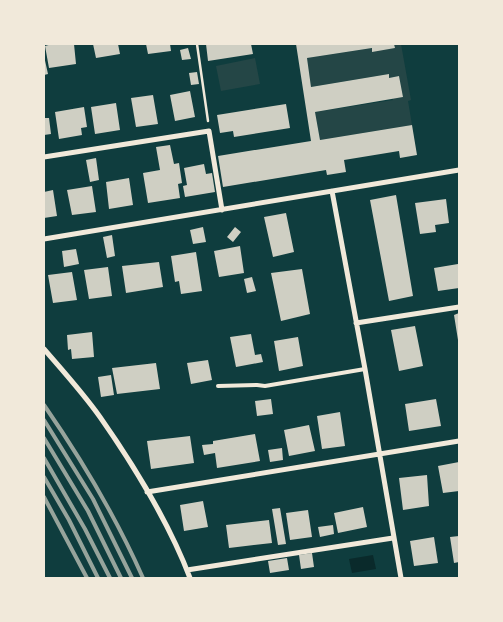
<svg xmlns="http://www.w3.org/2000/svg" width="503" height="622" viewBox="0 0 503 622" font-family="Lato,sans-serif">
	<rect width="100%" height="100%" fill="#0f3d3e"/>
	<!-- green -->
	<path fill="#244646" d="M394 44H402H401L411 100 408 101 412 125 320 140 315 112 393 100V98L403 97 399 76 389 78V74L311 87 307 58 372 48V51L395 48Z
		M255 58 260 84 221 91 216 66Z"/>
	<!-- water -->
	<path fill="#0a2a2b" d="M373 555 376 569 352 573 349 559Z"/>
	<!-- building -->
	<path fill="#cfcfc3" d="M52 44H74L76 64 49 68 45 46Z
		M93 44H118L120 54 96 58Z
		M146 44H170L171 51 148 54Z
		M206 44H251L253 54 208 61Z
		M296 44H394L395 48 372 52V48L307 58 311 87 389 74V78L399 76 403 97 315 112 320 140 412 125 417 155 400 158 399 151 344 160 346 172 327 175 326 170 223 187 218 156 311 141Z
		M188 48 191 59 182 60 180 50Z
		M44 56 48 74 44 75Z
		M197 72 199 84 191 85 189 73Z
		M190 91 195 117 175 121 170 95Z
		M153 95 158 124 136 127 131 98Z
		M116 103 120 130 95 134 91 107Z
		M286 104 290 128 234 137 233 131 220 133 217 115Z
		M84 107 87 127 81 128 82 135 59 139 55 112Z
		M44 118H49L51 134 44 135Z
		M170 145 174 164 179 163 182 183 178 184 180 198 148 203 143 173 160 170 156 147Z
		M96 158 99 180 90 182 86 160Z
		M204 164 206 174 212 173 215 192 185 197 183 186 187 185 184 168Z
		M129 178 133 205 109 209 106 182Z
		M92 186 96 212 72 215 67 190Z
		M53 190 57 216 44 218V192Z
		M396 195 413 296 389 301 370 200Z
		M446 199 449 223 435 225 436 232 420 234 415 203Z
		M286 213 294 252 273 257 264 217Z
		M203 227 206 242 193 244 190 230Z
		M235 227 241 232 233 242 227 237Z
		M112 235 115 256 107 258 103 237Z
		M240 246 244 273 219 277 214 251Z
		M76 249 79 264 64 267 62 251Z
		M196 252 202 291 181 294 179 281 175 282 171 256Z
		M159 262 163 287 126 293 122 266Z
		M458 264 459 288 438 291 434 268Z
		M108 267 112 296 89 299 84 270Z
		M302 269 310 314 281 321 271 273Z
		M72 272 77 300 53 303 48 275Z
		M252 277 256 291 247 293 244 279Z
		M459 313V340H458L454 315Z
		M415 326 423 366 399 371 391 330Z
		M92 332 94 357 72 359 71 349 68 350 67 335Z
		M251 334 255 355 261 354 263 362 236 367 230 337Z
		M298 337 303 366 279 371 274 341Z
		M208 360 212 380 191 384 187 363Z
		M156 363 160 389 117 394 112 368Z
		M111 375 114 395 101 397 98 377Z
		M271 399 273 414 257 416 255 401Z
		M436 399 441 426 409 431 405 404Z
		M340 412 345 446 322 449 317 416Z
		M309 425 315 451 289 456 284 430Z
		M255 434 260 461 217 468 215 453 204 455 202 445 213 444V441Z
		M190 436 194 463 151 469 147 441Z
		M282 448 283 460 270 462 268 450Z
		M459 462V491L443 493 438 466Z
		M427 475 429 506 403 510 399 478Z
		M203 501 208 527 184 531 180 505Z
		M363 507 367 527 338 533 334 513Z
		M280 508 286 544 278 545 272 509Z
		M308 510 312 537 290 540 286 513Z
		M269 520 272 543 229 548 226 525Z
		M333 525 334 534 320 537 318 527Z
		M459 536V562L454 563 450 537Z
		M434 537 438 563 414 566 410 541Z
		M312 553 314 567 301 569 299 555Z
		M287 558 289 570 270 573 268 561Z"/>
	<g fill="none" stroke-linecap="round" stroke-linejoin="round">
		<!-- path -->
		<path stroke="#f1e9da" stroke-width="2.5" d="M197 44 208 121"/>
		<!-- service -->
		<path stroke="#f1e9da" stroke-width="4" d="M218 386 257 385 265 386 365 369"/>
		<!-- minor -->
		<path stroke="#f1e9da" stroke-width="5" d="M44 157 209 131 222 210
			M332 191 365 369 401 578
			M44 239 459 170
			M356 323 459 307
			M44 349C63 371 83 393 100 417 133 464 170 525 190 578
			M147 492 459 441
			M187 570 393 538"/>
		<!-- rail -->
		<path stroke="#97a49c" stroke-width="4" d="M44 405C82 460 116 517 143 578
			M44 420 93 499 132 578
			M44 438 88 511 121 578
			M44 458 85 529 110 578
			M44 477 69 520 98 578
			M44 497 87 578"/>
	</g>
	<!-- border -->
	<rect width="503" height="622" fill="none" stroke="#f1e9da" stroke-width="90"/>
</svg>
